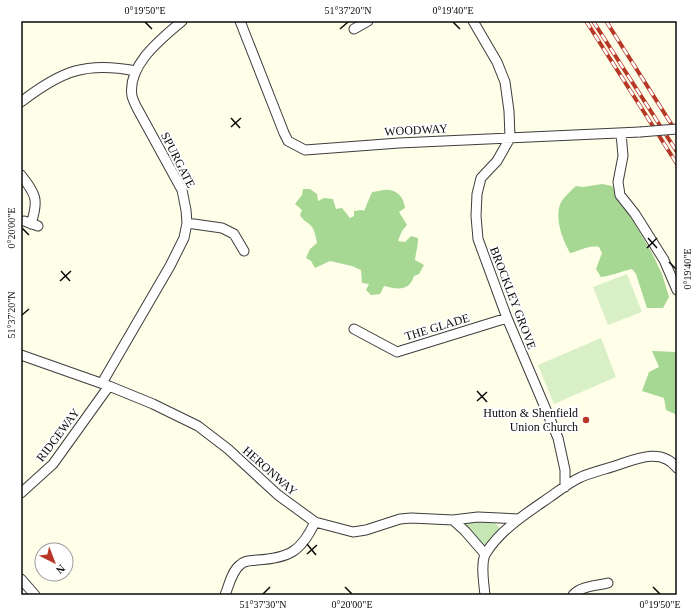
<svg xmlns="http://www.w3.org/2000/svg" width="698" height="616" viewBox="0 0 698 616" font-family="'Times New Roman',serif">
	<rect width="100%" height="100%" fill="#fffee8"/>
	<!-- green -->
	<path fill="#c6e7b4" d="M472 521C481 521 493 519 499 527V532L484 550 462 522Z"/>
	<!-- forest -->
	<path fill="#a6d893" d="M602 184 612 186 652 253 662 274 669 297 663 308H647L636 274 632 269C621 271 612 276 601 277L596 269 602 253 599 247C588 245 581 251 570 253 563 240 556 223 559 208 560 200 570 192 576 186L583 187Z
		M303 189H310L317 194 318 201 324 198 333 199 336 209 342 208 350 218 354 216V211L361 210 364 211 372 192C378 192 385 189 389 190 399 191 404 199 405 208L399 212 407 225 402 231 398 241 405 242 411 236 418 238C418 248 416 251 415 260L424 265 419 274 414 276C409 292 397 289 384 286L380 294 371 295 366 290 369 284 362 283 361 270 352 266 330 261 315 268 311 261 306 258 310 249 317 243C316 238 315 231 312 227 308 222 303 221 300 215L302 210 295 204 302 195Z
		M652 351 677 352V415L666 410 664 398 642 391 649 372 659 367Z"/>
	<!-- pitch -->
	<path fill="#d9efc5" d="M627 274 642 312 608 325 593 287Z
		M601 338 616 377 554 404 538 365Z"/>
	<g fill="none" stroke-linecap="round" stroke-linejoin="round">
		<defs>
			<path id="minor" d="M240 21 284 133 288 141 305 150 399 143 640 132
				M473 21 497 62 505 82 509 111 510 138 497 161 481 178 477 194 476 216 478 239 507 318 558 438 565 470V487
				M354 29 368 21
				M21 102C61 71 86 61 136 71
				M621 133 623 156 618 182 620 195 635 214 664 260 677 290
				M21 175C36 195 39 199 31 224
				M24 221 38 226
				M187 223 222 228 234 234 244 251
				M354 329 397 352 507 318
				M21 355 109 386 153 404 198 426 228 449 278 495 315 522 353 532 366 530 400 519 411 518 453 520 478 517 519 519
				M102 383 170 266 184 238 187 223 186 210 182 190 137 108C135 104 133 100 132 96 127 65 161 39 182 21
				M21 493 53 464 109 386
				M453 520 465 531 485 554
				M21 579 35 595
				M225 595C229 585 232 571 240 565 244 560 251 561 257 560 289 558 301 552 315 522
				M485 595C484 584 480 562 486 553 501 529 527 513 550 497 560 490 570 482 581 477 593 472 606 469 618 465 638 458 662 448 677 468
				M573 595C581 586 596 586 608 583"/>
		</defs>
		<!-- minor casing -->
		<use href="#minor" stroke="#3d3d3d" stroke-width="11"/>
		<!-- minor -->
		<use href="#minor" stroke="#fff" stroke-width="9"/>
		<defs>
			<path id="rail" d="M586 21 677 164
				M593 21 677 152
				M606 21 677 133"/>
		</defs>
		<!-- rail casing -->
		<use href="#rail" stroke="#b73826" stroke-width="4"/>
		<!-- rail -->
		<use href="#rail" stroke="#fff" stroke-width="2.5" stroke-dasharray="8" stroke-linecap="butt"/>
		<defs>
			<path id="minor-bridge" d="M640 132 677 129"/>
		</defs>
		<!-- minor-bridge casing -->
		<use href="#minor-bridge" stroke="#3d3d3d" stroke-width="11" stroke-linecap="butt"/>
		<!-- minor-bridge -->
		<use href="#minor-bridge" stroke="#fff" stroke-width="9"/>
	</g>
	<!-- ticks -->
	<path fill="none" stroke="#0a0a0a" stroke-width="1.5" d="M145 22 152 29M453 22 460 29M340 29 348 22M231 118 240 128M231 127 241 118M22 228 29 235M648 238 657 248M647 248 657 238M669 262 676 269M61 271 70 281M60 281 71 271M22 315 29 309M477 391 487 402M477 401 487 392M307 544 316 555M307 554 317 545M345 587 352 594M653 587 660 594M263 594 270 587"/>
	<!-- markers -->
	<circle fill="#b73826" stroke="#fff" stroke-width="1.5" cx="586" cy="420" r="4"/>
	<g text-anchor="middle" stroke-width="4" stroke-linejoin="round" paint-order="stroke">
		<!-- street labels -->
		<g font-size="12" fill="#0a0a0a" stroke="#fff">
			<text transform="translate(416 130) rotate(-3)" y="4">WOODWAY</text>
			<text transform="translate(178 160) rotate(63)" y="4">SPURGATE</text>
			<text transform="translate(513 298) rotate(69)" y="4">BROCKLEY GROVE</text>
			<text transform="translate(437 327) rotate(-17)" y="4">THE GLADE</text>
			<text transform="translate(58 435) rotate(-53)" y="4">RIDGEWAY</text>
			<text transform="translate(270 471) rotate(41)" y="4">HERONWAY</text>
		</g>
		<!-- poi labels -->
		<g font-size="12" fill="#0a0a0a" stroke="#fff" text-anchor="end">
			<text x="578" y="417">Hutton &amp; Shenfield<tspan x="578" dy="14">Union Church</tspan></text>
		</g>
	</g>
	<!-- border -->
	<rect width="698" height="616" fill="none" stroke="#ffffff" stroke-width="44"/>
	<!-- north arrow -->
	<g transform="translate(54 562) rotate(138)"><circle r="19" fill="#ffffff" stroke="#9d9d9d"/>
	<path d="M0-3L7 15L0 10L-7 15Z" fill="#b73826"/>
	<text y="-6" font-size="11" font-weight="bold" text-anchor="middle" fill="#0a0a0a">N</text>
	</g>
	<rect x="22" y="22" width="654" height="572" fill="none" stroke="#0a0a0a" stroke-width="1.5"/>
	<g font-size="10" text-anchor="middle" fill="#0a0a0a">
		<text x="145" y="14">0°19'50"E</text>
		<text x="348" y="14">51°37'20"N</text>
		<text x="453" y="14">0°19'40"E</text>
		<text transform="translate(11 228) rotate(-90)" y="4">0°20'00"E</text>
		<text transform="translate(687 269) rotate(-90)" y="4">0°19'40"E</text>
		<text transform="translate(11 315) rotate(-90)" y="4">51°37'20"N</text>
		<text x="263" y="608">51°37'30"N</text>
		<text x="352" y="608">0°20'00"E</text>
		<text x="660" y="608">0°19'50"E</text>
	</g>
</svg>
